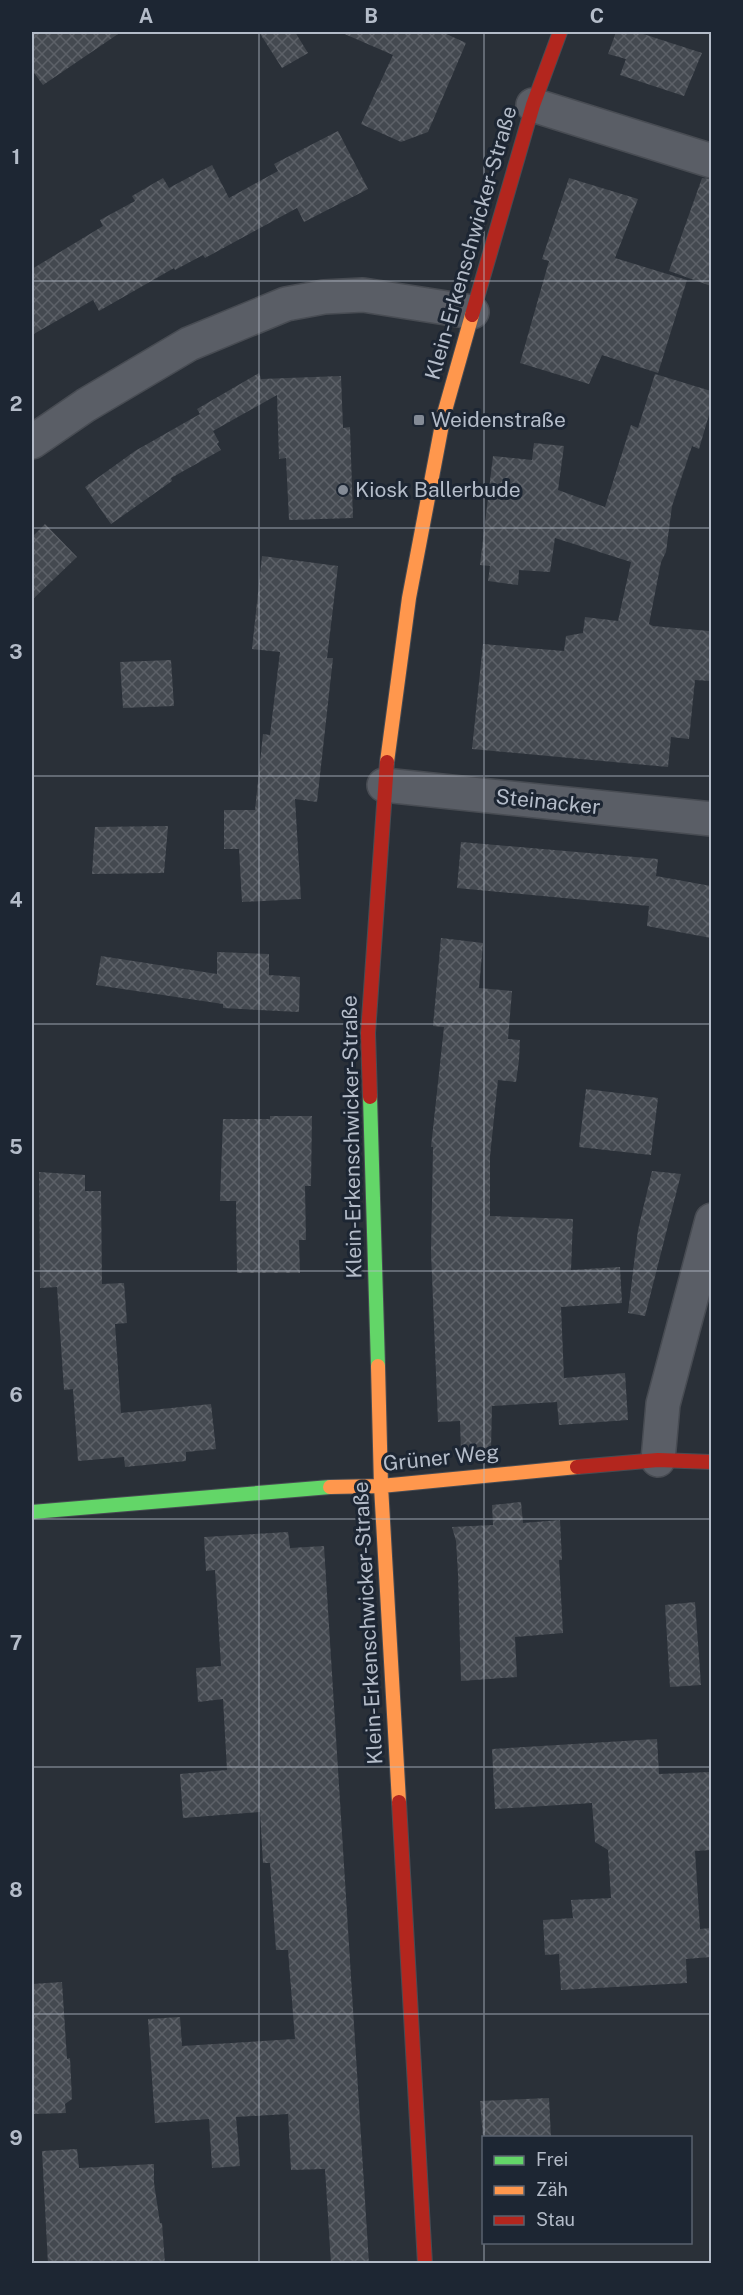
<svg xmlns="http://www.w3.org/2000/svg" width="743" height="2295" viewBox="0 0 743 2295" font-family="'Public Sans',sans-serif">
	<defs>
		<pattern id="building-cross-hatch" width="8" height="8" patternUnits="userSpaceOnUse" patternTransform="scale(1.5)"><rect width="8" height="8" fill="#444950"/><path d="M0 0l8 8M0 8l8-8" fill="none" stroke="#5d6168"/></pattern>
	</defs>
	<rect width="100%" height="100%" fill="#2a3038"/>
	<!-- building -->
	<path fill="url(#building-cross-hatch)" d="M32 32H121L43 85 32 70Z
		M259 32H295L308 53 282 68Z
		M340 32H442L466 43 428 132 401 142 361 124 393 55Z
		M616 32H637L702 53 684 96 620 75 626 59 608 54Z
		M338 131 368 189 304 222 297 208 205 258 203 255 175 270 174 268 99 311 93 300 32 335V269L103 226 100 220 135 201 132 196 163 178 169 188 212 165 229 198 278 171 274 164Z
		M569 178 638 199 615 258 687 280 658 373 602 355 589 384 520 363 549 261 542 259Z
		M702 178 711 179V286L669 271Z
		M259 373 261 379 341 376 343 428 350 427 353 518 289 520 286 458 279 459 277 395 213 431 219 442 217 444 221 450 171 478 172 481 111 524 85 487 135 451 200 414 197 409Z
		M655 374 711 391V408L699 449 692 446 672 506 666 552 661 562 649 624 653 626 709 631V641H711V681L695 680 689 739 671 737 668 767 472 749 483 644 564 651 566 636 583 633 585 617 618 621 631 562 555 538 550 572 519 570 518 585 488 581 490 566 480 565 493 456 532 460 534 443 564 446 558 490 605 507 631 425 638 428Z
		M45 524 77 557 32 600V537Z
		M262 556 338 566 327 658H333L317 802 295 799 301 899 242 902 239 849H224V810H255L263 734 270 735 280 652 252 649Z
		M171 660 174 706 123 708 120 662Z
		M168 826 164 873 92 874 95 827Z
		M461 842 658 859 656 876 711 886V938L647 926 649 906 457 888Z
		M441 938 483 943 479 988 512 991 508 1039 520 1040 519 1060 516 1082 498 1080 490 1156V1216L573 1219 571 1270 620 1267 622 1303 561 1307 564 1378 625 1373 628 1420 559 1425 557 1402 492 1406 491 1449 461 1451 460 1421 438 1422 431 1252 433 1147H431L444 1027 433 1026Z
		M217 952 269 954V975L300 977 299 1012 223 1008V1004L96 985 101 956 217 974Z
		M586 1089 658 1098 651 1155 579 1147Z
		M270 1116H312L311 1186H305L306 1240H299L300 1273H237L236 1201H220L223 1119H270Z
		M652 1171 681 1174 645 1316 628 1313 638 1230Z
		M39 1172 85 1175V1191H101L102 1284 124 1283 127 1323 115 1324 121 1413 211 1404 216 1449 186 1452V1461L125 1467 124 1457 78 1461 73 1389 64 1390 57 1287 40 1288Z
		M521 1502 523 1523 560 1520 562 1560H559L563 1633 515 1637 517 1677 461 1681 458 1574 456 1541 452 1527 493 1525 492 1505Z
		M288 1532 290 1548 324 1546 369 2264H331L325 2169 291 2170 288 2114 236 2117 240 2166 212 2168 209 2119 155 2123 148 2019 180 2017 182 2046 295 2039 288 1950H276L270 1863H263L260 1812 183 1818 180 1774 227 1770 223 1699 198 1702 196 1668 221 1666 215 1570 206 1571 204 1537Z
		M695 1602 701 1685 670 1687 665 1605Z
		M657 1739 659 1774 711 1772V1850L695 1851 700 1929 711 1928V1957L686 1959 687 1983 561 1990 559 1954 545 1955 543 1920 573 1918 571 1900 611 1898 608 1850 595 1842 592 1803 495 1809 492 1749Z
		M62 1982 67 2059 70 2058 72 2099 65 2104 66 2113 32 2114V1984Z
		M549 2098 551 2138H483L480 2101Z
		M77 2149 79 2168 154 2164V2183L160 2223H162L165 2264H48L42 2151Z"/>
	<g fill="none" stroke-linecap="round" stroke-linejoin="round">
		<defs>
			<path id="street" d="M533 105 712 161
				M32 442 86 405 189 344 286 304 324 297 363 295 472 312
				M384 785 712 819
				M658 1460 663 1404 712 1220"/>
			<path id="fast" d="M370 1097 378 1366
				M32 1512 330 1487"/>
			<path id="slow" d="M387 762 409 598 444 414 472 315
				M378 1366 381 1486 399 1802
				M330 1487 381 1486 577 1467"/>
			<path id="jam" d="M472 315 533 105 560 32
				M370 1097 368 1033 387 762
				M577 1467 658 1460 712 1462
				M399 1802 425 2264"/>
		</defs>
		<!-- street casing -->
		<use href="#street" stroke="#484c53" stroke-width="36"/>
		<!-- fast casing -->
		<use href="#fast" stroke="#484c53" stroke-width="16"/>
		<!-- slow casing -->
		<use href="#slow" stroke="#484c53" stroke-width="16"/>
		<!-- jam casing -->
		<use href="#jam" stroke="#484c53" stroke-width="16"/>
		<!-- street -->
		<use href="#street" stroke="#5a5e66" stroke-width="33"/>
		<!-- fast -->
		<use href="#fast" stroke="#63d668" stroke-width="14"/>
		<!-- slow -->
		<use href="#slow" stroke="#ff974d" stroke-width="14"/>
		<!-- jam -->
		<use href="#jam" stroke="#b3261e" stroke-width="14"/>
	</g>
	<!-- grid -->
	<path fill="none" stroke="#b4bcc9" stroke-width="1.5" stroke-opacity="0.55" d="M259 32V2264M484 32V2138M32 281H712M32 528H712M32 776H712M32 1024H712M32 1271H712M32 1519H712M32 1767H712M32 2014H712M484 2242V2264"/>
	<!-- markers -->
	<g fill="#848b96" stroke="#1d2633" stroke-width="2">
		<rect x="413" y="414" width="12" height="12" rx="3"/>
		<circle cx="343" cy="490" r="6"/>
	</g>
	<g text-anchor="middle" stroke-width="6" stroke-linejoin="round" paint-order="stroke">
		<!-- street labels -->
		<g font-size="21" fill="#b4bcc9" stroke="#1d2633">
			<text transform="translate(471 243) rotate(-74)" y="7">Klein-Erkenschwicker-Straße</text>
			<text transform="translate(548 802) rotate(6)" y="7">Steinacker</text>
			<text transform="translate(352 1137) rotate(-91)" y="7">Klein-Erkenschwicker-Straße</text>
			<text transform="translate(441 1458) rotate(-6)" y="7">Grüner Weg</text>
			<text transform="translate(368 1623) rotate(-93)" y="7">Klein-Erkenschwicker-Straße</text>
		</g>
		<!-- poi labels -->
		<g font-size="21" fill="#b4bcc9" stroke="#1d2633" text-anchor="start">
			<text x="431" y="427">Weidenstraße</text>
			<text x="355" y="497">Kiosk Ballerbude</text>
		</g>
	</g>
	<!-- border -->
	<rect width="743" height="2295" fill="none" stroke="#1d2633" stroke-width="66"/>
	<!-- legend -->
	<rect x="482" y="2136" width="210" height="108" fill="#1d2633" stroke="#59626f" stroke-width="1.5"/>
	<rect x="494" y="2156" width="30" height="9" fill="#63d668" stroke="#59626f" stroke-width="1.5"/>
	<text x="536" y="2166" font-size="18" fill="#b4bcc9">Frei</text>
	<rect x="494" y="2186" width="30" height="9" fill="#ff974d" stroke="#59626f" stroke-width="1.5"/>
	<text x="536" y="2196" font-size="18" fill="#b4bcc9">Zäh</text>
	<rect x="494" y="2216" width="30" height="9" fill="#b3261e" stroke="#59626f" stroke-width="1.5"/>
	<text x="536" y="2226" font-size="18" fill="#b4bcc9">Stau</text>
	<rect x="33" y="33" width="677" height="2229" fill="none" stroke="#b4bcc9" stroke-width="2"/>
	<g font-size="20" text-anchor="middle" font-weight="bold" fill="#b4bcc9">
		<text x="146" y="23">A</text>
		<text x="371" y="23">B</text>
		<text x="597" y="23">C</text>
		<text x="16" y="164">1</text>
		<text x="16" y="411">2</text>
		<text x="16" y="659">3</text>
		<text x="16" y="907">4</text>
		<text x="16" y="1154">5</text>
		<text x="16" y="1402">6</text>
		<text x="16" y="1650">7</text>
		<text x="16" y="1897">8</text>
		<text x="16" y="2145">9</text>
	</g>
</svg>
